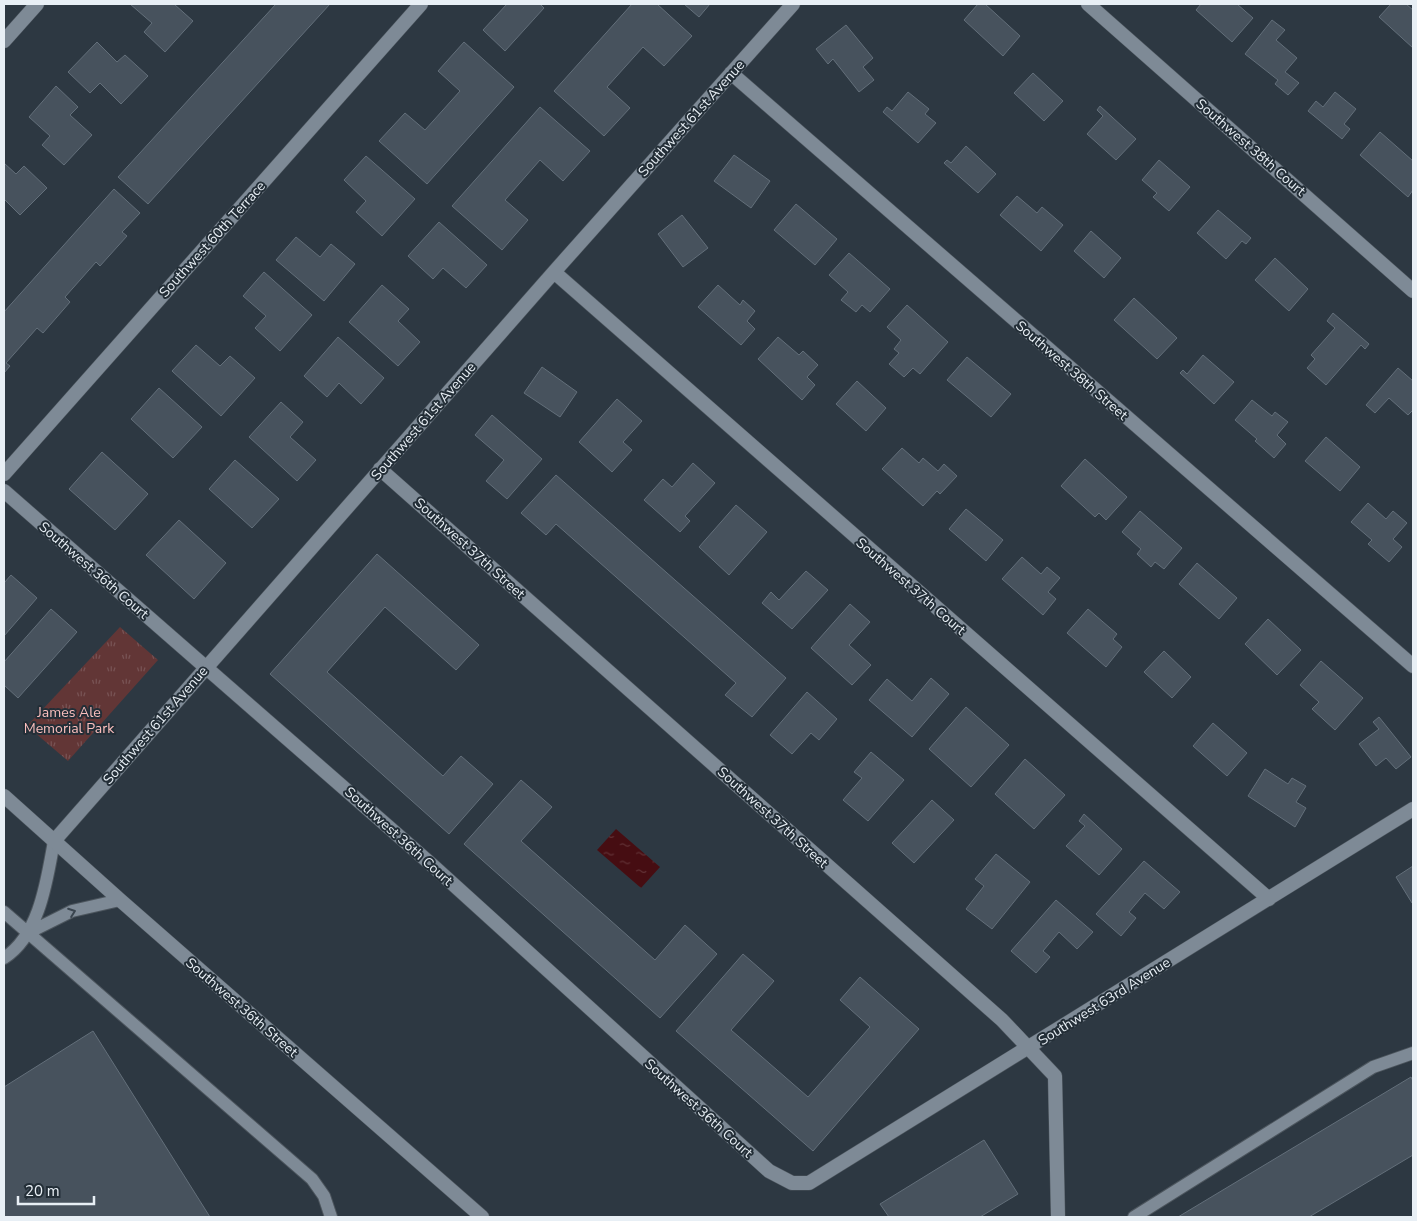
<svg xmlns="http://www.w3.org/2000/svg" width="1417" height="1221" viewBox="0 0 1417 1221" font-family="'Nunito Sans',sans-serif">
	<defs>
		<pattern id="park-tufts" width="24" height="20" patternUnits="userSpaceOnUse" patternTransform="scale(1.25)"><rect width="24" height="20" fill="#623636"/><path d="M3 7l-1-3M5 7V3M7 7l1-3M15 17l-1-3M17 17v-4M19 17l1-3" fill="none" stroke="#785354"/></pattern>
		<pattern id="water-ripples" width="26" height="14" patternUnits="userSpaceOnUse" patternTransform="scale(1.25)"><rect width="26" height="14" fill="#460d12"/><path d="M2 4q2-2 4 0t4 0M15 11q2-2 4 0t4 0" fill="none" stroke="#613135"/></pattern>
	</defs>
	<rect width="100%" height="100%" fill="#2d3842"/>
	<!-- park -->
	<path fill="url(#park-tufts)" d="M120 627 158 660 68 761 27 726Z"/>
	<!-- water -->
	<path fill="url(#water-ripples)" d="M616 829 660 867 641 888 597 850Z"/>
	<!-- building -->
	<path fill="#47525d" stroke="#636f7a" d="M130 4H174L193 21 165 52 144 32 152 23Z
		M276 4H330L148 204 118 177Z
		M507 4H540L544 8 505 51 483 30Z
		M632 4H657L692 36 664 66 643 47 607 87 630 108 604 136 554 91Z
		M684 4H710L699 17Z
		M978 4H985L1020 36 1003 56 964 20Z
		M1201 4H1237L1253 18 1232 42 1196 10Z
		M1391 4H1406L1413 10V48L1379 17Z
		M1272 20 1285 30 1276 40 1297 58 1285 72 1299 83 1288 95 1275 84 1278 80 1245 54Z
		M846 25 873 58 863 67 874 80 859 92 833 59 828 64 816 49Z
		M97 42 117 62 125 55 148 76 121 104 100 83 90 93 68 72Z
		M464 42 514 87 427 184 379 141 405 113 425 130 460 91 438 71Z
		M1033 73 1063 101 1044 121 1014 93Z
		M56 86 78 107 70 115 92 135 64 165 42 145 50 136 29 117Z
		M908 92 929 109 925 114 936 123 918 143 883 112 887 107 892 111Z
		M1335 92 1356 109 1344 124 1350 129 1342 139 1308 111 1316 101 1323 107Z
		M1100 106 1136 139 1116 160 1087 134 1103 116 1097 110Z
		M540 107 590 151 563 181 540 160 505 200 528 220 502 250 452 206Z
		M1380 132 1413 161V190L1408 197 1360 155Z
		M966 146 996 174 978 193 944 163 947 160 951 163Z
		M734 155 770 181 751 208 714 181Z
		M366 156 415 199 382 236 356 212 366 201 344 180Z
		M1159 160 1190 187 1169 211 1153 197 1157 193 1142 180Z
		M4 163 16 174 24 166 47 188 20 215 4 199Z
		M114 189 140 213 122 232 127 236 100 266 96 262 65 297 70 302 43 333 37 328 6 363 10 366 4 373V312Z
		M1017 196 1037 213 1042 207 1063 225 1041 251 1000 215Z
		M796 204 837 239 815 265 774 230Z
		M1218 210 1251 238 1246 244 1242 241 1226 259 1197 233Z
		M682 215 708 248 683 267 658 234Z
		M439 222 487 265 466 288 443 268 433 279 408 256Z
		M1091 231 1121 258 1104 278 1074 251Z
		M296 237 320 257 331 244 355 264 324 301 276 260Z
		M849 253 890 289 870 312 862 305 856 312 841 300 848 292 829 275Z
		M1275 258 1308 289 1289 311 1255 280Z
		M264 272 312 315 280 351 255 328 266 316 243 296Z
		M382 285 409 309 398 321 420 342 398 366 349 322Z
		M718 285 740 305 743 300 755 311 747 321 755 329 741 345 698 307Z
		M1134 298 1177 338 1157 359 1114 320Z
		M907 305 948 342 920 374 913 368 904 377 889 364 899 353 894 349 901 340 887 327Z
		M1333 313 1369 344 1365 349 1361 345 1326 385 1307 368 1315 359 1311 355 1335 328 1327 321Z
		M338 337 384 378 361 404 339 383 327 397 304 376Z
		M778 337 799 355 803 351 818 365 807 377 815 385 802 400 758 359Z
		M196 345 220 366 230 356 255 378 221 416 172 371Z
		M1203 355 1234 382 1214 404 1180 373 1183 370 1187 374Z
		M967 357 1011 394 991 417 947 380Z
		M542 367 577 392 560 417 524 393Z
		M1398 368 1413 381V410L1408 415 1389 398 1375 413 1366 405Z
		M857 381 886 408 866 431 836 404Z
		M159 388 202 427 173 458 131 419Z
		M617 399 642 421 623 442 632 450 612 472 579 442Z
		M1252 400 1272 416 1275 412 1288 422 1277 435 1286 444 1274 458 1255 441 1257 439 1235 420Z
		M281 402 303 422 290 437 316 460 297 481 249 437Z
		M492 415 542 459 507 499 486 481 504 460 475 435Z
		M1326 437 1360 467 1340 491 1305 461Z
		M902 448 919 463 923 458 938 471 944 464 957 476 940 494 937 491 923 506 882 469Z
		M102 452 148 494 115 530 69 489Z
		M1085 459 1127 497 1106 520 1099 513 1095 517 1061 486Z
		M235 460 279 499 252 528 209 489Z
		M693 463 715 483 685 516 690 521 680 532 644 500 663 479 672 487Z
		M556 475 786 678 752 717 725 695 736 683 556 524 546 535 521 513Z
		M1368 503 1386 519 1393 511 1407 523 1393 539 1402 547 1389 562 1368 544 1372 540 1351 522Z
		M736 505 767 532 729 575 699 547Z
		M966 509 1003 540 986 561 949 529Z
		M1140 511 1182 548 1164 569 1155 562 1151 567 1137 554 1141 549 1122 532Z
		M179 520 226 563 194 599 146 555Z
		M377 554 479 645 456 670 385 607 327 672 443 776 461 756 493 784 449 834 270 674Z
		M1022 557 1041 574 1047 567 1060 578 1048 592 1056 599 1043 615 1002 579Z
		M1197 563 1237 598 1219 619 1179 584Z
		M806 571 828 590 792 629 762 603 771 592 779 600Z
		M11 575 37 598 4 636V583Z
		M850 604 870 622 849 645 871 665 852 685 811 648Z
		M51 609 77 632 18 698 4 685V662Z
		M1088 609 1117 634 1113 639 1122 647 1106 667 1067 633Z
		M1268 619 1301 650 1277 675 1245 644Z
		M1164 651 1191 677 1172 698 1144 672Z
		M1321 661 1363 698 1335 730 1312 709 1319 702 1300 685Z
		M931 678 949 694 912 737 869 700 887 679 912 701Z
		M807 692 837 719 819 740 811 733 792 754 770 735Z
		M966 707 1009 745 971 787 929 749Z
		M1379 717 1411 757 1396 769 1386 758 1376 766 1359 744 1379 729 1373 722Z
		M1213 723 1247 753 1227 776 1193 746Z
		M871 752 904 780 868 821 843 800 862 778 854 772Z
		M1025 759 1065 795 1034 829 995 794Z
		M1265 769 1288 784 1292 778 1306 786 1296 802 1306 808 1295 827 1248 796Z
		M521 780 552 807 521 841 655 960 685 925 717 954 660 1018 464 844Z
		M932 800 954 820 914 863 892 843Z
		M1084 814 1122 849 1099 875 1066 846 1085 826 1079 821Z
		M996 854 1030 882 992 929 966 909 984 886 975 879Z
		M1144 861 1180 892 1164 909 1145 893 1129 912 1136 918 1121 936 1096 914Z
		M1413 866V902L1412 903 1396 877Z
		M1056 900 1093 932 1077 949 1059 932 1043 951 1050 957 1036 973 1011 951Z
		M743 954 774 981 731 1030 808 1097 870 1027 840 1000 860 977 919 1029 813 1151 676 1031Z
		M93 1031 210 1217H4V1087Z
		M1411 1077 1413 1081V1155L1309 1217H1178Z
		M984 1140 1018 1194 980 1217H889L880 1204Z"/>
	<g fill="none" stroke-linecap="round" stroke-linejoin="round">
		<defs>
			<path id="service" d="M4 912 312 1179 324 1196 331 1217
				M28 933 72 911 120 900
				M4 958C40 935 47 879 54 841
				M1134 1217 1373 1067 1413 1053"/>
			<path id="minor" d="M1088 4 1413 291
				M4 41 37 4
				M731 73 1413 666
				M554 272 1269 899
				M380 469 1002 1020 1055 1076 1058 1217
				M4 474 421 4
				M4 491 432 865 769 1171 792 1183H809L1413 809
				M4 796 120 900 482 1217
				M54 841 554 272 793 4"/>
		</defs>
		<!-- service casing -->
		<use href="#service" stroke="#4c555d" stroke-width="14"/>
		<!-- minor casing -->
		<use href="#minor" stroke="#4c555d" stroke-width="15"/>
		<!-- service -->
		<use href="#service" stroke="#7e8a96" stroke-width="12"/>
		<!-- minor -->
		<use href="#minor" stroke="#7e8a96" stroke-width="14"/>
	</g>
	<!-- one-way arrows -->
	<defs><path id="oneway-chevron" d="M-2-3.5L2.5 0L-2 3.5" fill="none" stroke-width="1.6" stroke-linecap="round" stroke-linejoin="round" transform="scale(1.25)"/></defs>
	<use stroke="#3a454f" href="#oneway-chevron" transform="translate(72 912) rotate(-20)"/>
	<g text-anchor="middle" stroke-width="4" stroke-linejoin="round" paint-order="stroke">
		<!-- street labels -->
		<g font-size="14" fill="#e8eff5" stroke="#232e37">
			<text transform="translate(691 118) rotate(-48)" y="5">Southwest 61st Avenue</text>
			<text transform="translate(1251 147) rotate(41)" y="5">Southwest 38th Court</text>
			<text transform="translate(212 239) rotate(-48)" y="5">Southwest 60th Terrace</text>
			<text transform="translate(1072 370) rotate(41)" y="5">Southwest 38th Street</text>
			<text transform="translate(423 421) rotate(-49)" y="5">Southwest 61st Avenue</text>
			<text transform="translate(470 548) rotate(42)" y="5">Southwest 37th Street</text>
			<text transform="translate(94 570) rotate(41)" y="5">Southwest 36th Court</text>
			<text transform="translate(911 586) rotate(41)" y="5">Southwest 37th Court</text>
			<text transform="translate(155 725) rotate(-49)" y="5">Southwest 61st Avenue</text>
			<text transform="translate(773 817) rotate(42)" y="5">Southwest 37th Street</text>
			<text transform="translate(399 836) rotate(42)" y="5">Southwest 36th Court</text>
			<text transform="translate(1104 1001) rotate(-32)" y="5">Southwest 63rd Avenue</text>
			<text transform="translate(242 1007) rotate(41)" y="5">Southwest 36th Street</text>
			<text transform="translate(699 1108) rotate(42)" y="5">Southwest 36th Court</text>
		</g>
		<!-- park labels -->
		<g font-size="14" fill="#fbbfbd" stroke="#232e37">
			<text x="69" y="717">James Ale<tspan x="69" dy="16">Memorial Park</tspan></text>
		</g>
	</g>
	<!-- border -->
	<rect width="1417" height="1221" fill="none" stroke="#e8eff5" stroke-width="10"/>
	<!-- scale -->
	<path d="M18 1196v8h76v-8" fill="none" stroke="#e8eff5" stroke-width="2.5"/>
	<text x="25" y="1196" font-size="15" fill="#e8eff5" stroke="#232e37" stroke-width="4" paint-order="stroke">20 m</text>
</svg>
